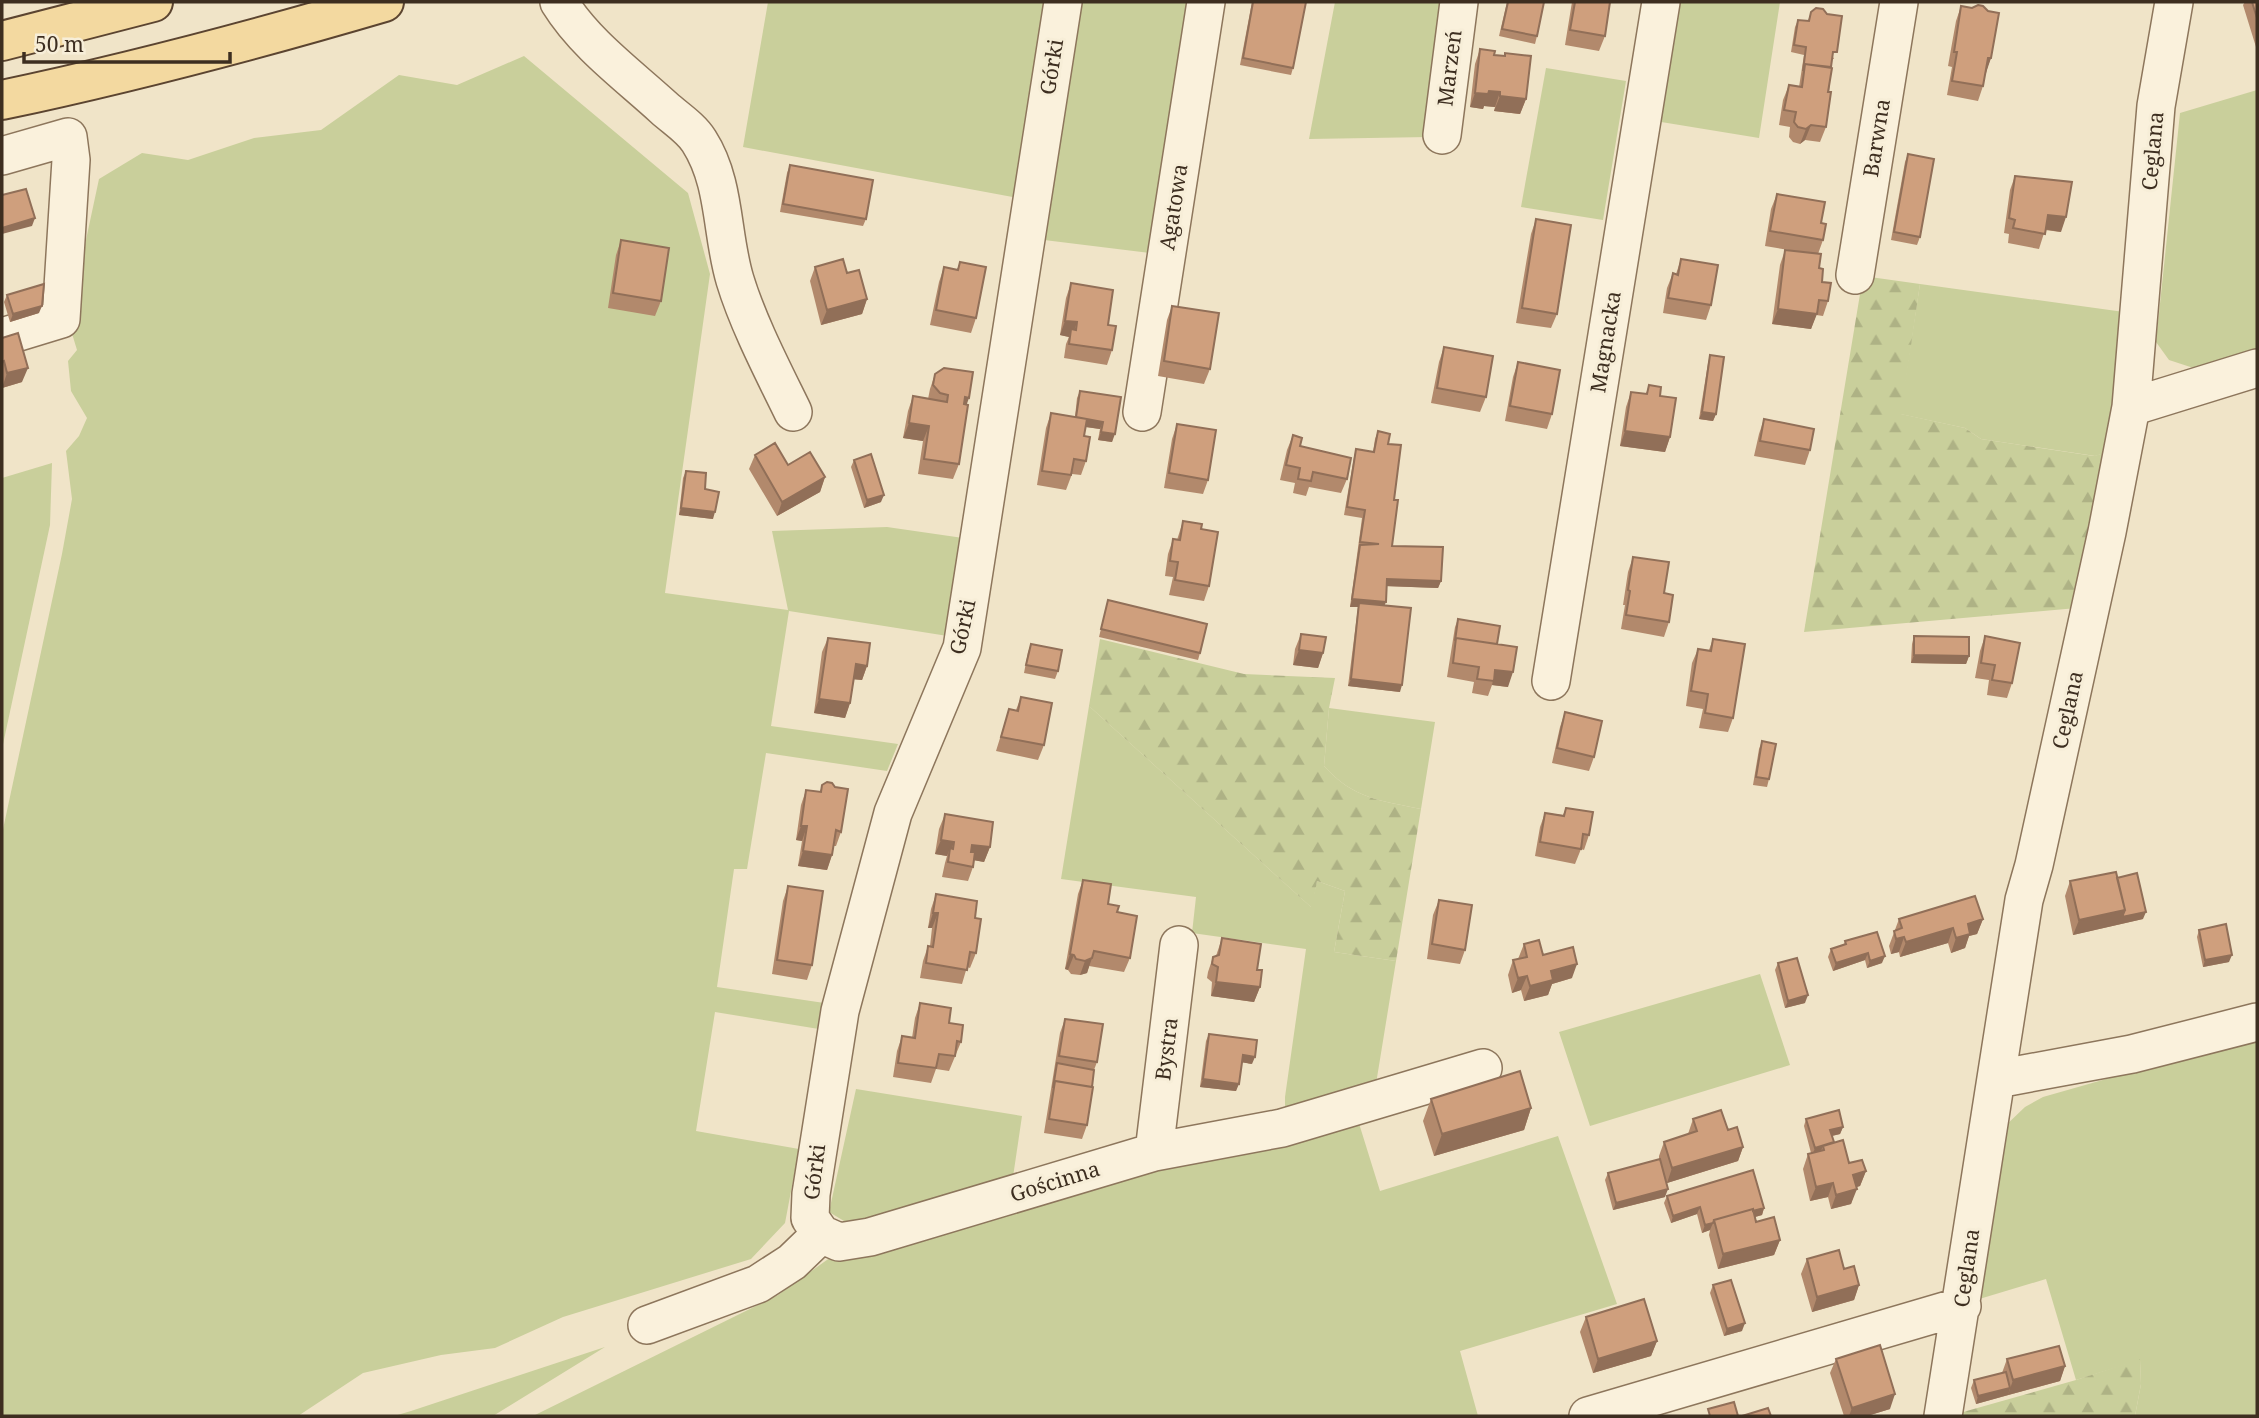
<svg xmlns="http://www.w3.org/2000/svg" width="2259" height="1418" viewBox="0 0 2259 1418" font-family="'Noto Serif',serif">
	<defs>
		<pattern id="forest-firs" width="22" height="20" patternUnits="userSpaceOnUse" patternTransform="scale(1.75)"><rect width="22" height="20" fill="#c9cf9b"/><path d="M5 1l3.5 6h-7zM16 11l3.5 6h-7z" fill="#aeb285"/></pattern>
	</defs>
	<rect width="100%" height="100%" fill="#f0e4c8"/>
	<!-- green -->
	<path fill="#c9cf9b" d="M768 2H1055L1024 199 743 147Z
		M1073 2H1197L1158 254 1036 239Z
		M1335 2H1449L1429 137 1309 139Z
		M1668 2H1780L1759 138 1649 120Z
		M524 56 688 193 710 274 665 593 788 610 772 531 887 527 970 539 954 637 789 611 771 726 898 744 887 771 766 753 747 869H734L717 987 831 1004 825 1030 715 1012 696 1131 799 1149 785 1223 751 1259 563 1317 495 1348 441 1355 363 1373 298 1416H2V834L62 554 72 499 66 451 79 436 87 418 71 391 68 361 77 350 70 327 77 282 99 179 142 153 188 160 254 138 321 130 399 75 457 85Z
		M1546 68 1626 81 1603 220 1521 207Z
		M2257 90V363L2218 376 2169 360 2156 342 2180 113Z
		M1920 284 2124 312 2112 451 2095 456 1981 439 1965 428 1900 414Z
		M52 463 50 525 2 749V478Z
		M1089 706 1311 907 1317 881 1345 891 1334 952 1396 961 1375 1090 1285 1121V1097L1306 949 1192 933 1196 897 1061 879Z
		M1329 708 1435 722 1421 809C1379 800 1354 799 1324 766Z
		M1760 974 1790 1065 1590 1126 1559 1032Z
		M2257 1036V1416H2135L2141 1384 2140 1360 2076 1380 2046 1279 1976 1300 2003 1128 2025 1107 2043 1097Z
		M856 1089 1022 1116 1013 1177 854 1227 829 1212Z
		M1357 1117 1380 1191 1558 1136 1617 1304 1460 1351 1478 1416H533L778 1295 831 1257Z
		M605 1347 493 1416H394L411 1411Z"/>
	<!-- forest -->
	<path fill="url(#forest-firs)" d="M1863 276 1920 284 1901 414 1965 428 1981 439 2094 456 2112 451 2077 608 1804 632Z
		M1100 639 1244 674 1335 678 1329 708 1324 766C1354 799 1379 800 1421 809L1396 961 1334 952 1345 891 1317 881 1312 908 1089 706Z
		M2140 1359 2141 1384 2135 1416H1955L1956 1414 2076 1380Z"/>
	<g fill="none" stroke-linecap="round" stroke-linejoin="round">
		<defs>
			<path id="minor" d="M559 2C585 44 628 75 664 108 675 118 691 128 699 141 726 183 721 234 735 280 748 323 773 371 793 412
				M1442 135 1459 2
				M2 156 68 137 71 160 61 319 2 337
				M1855 275 1899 2
				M2131 407 2257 368
				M1142 412 1206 2
				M1551 681 1661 2
				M1997 1079 2132 1054 2257 1022
				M1154 1152 1179 945
				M821 1234 810 1218 811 1194 840 1011 893 813 962 648 1063 2
				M647 1325 758 1284 792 1262 821 1234 839 1242 870 1237 1154 1152 1282 1128 1483 1068
				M1588 1416 1962 1306
				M1943 1416 2024 900 2034 865 2107 532 2131 407 2156 106 2174 2"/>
			<path id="major" d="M2 41 153 2
				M2 100C130 73 258 39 384 2"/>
		</defs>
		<!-- minor casing -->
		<use href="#minor" stroke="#8d765c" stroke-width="40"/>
		<!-- major casing -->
		<use href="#major" stroke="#5b4430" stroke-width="42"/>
		<!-- minor -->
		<use href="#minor" stroke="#faf1dc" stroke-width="37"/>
		<!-- major -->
		<use href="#major" stroke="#f3d9a0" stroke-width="38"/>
	</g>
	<!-- wall -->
	<path fill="#b2896c" d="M1252 2H1306L1293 68 1291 75 1240 65Z
		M1507 2H1544L1537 36 1535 44 1499 36Z
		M1572 2H1610L1605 36 1599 51 1565 45Z
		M2245 2H2257V46L2256 47 2243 5Z
		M1961 6 1972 8 1991 58 1985 73 1983 86 1978 101 1947 95 1952 67 1948 66 1956 21Z
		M1811 12 1834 59H1832L1826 127 1820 142 1805 140 1800 144 1793 142 1789 137 1790 127 1779 125 1783 100 1789 85 1799 87 1804 55 1791 52 1795 27 1798 20 1808 21Z
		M1480 49 1494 55 1504 56 1505 53 1526 99 1520 114 1494 111 1495 107 1484 106 1483 109 1470 107 1475 64Z
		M1908 154 1920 237 1917 245 1891 240 1905 162Z
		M790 165 866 219 863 226 780 212 787 173Z
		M2015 176 2061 232 2045 230 2039 249 2008 243 2009 234 2004 233 2010 190Z
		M1777 194 1821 223 1823 240 1818 254 1819 268 1822 282 1828 301 1823 316 1816 315 1811 329 1772 324 1780 265 1785 250 1795 251 1765 246 1771 209Z
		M1536 219 1557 314 1551 328 1516 323 1531 234Z
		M621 240 661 301 655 316 608 308 616 255Z
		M1681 259 1711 305 1706 320 1663 313 1667 288 1673 273 1676 274Z
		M960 262 976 318 971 333 930 325 939 282 944 267 957 270Z
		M815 267 847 273 867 299 862 314 821 325 810 281Z
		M1071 283 1108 325 1112 350 1107 365 1064 358 1066 344 1069 337 1060 335 1066 298Z
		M7 295 39 313 10 322 4 302Z
		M1172 306 1210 369 1204 384 1158 376 1167 320Z
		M2 338 22 382 2 388Z
		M1444 347 1486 397 1480 412 1431 403 1439 362Z
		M1710 355 1716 414 1713 421 1699 419 1708 363Z
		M1518 362 1552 414 1547 429 1505 421 1513 377Z
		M935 374 967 405 959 464 953 479 918 474 923 441 903 438 908 411 913 396 928 399 930 389Z
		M1649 385 1670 437 1665 452 1620 446 1626 407 1631 392 1646 394Z
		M1080 391 1121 397 1112 442 1098 440 1100 429 1085 427 1084 436 1086 461 1081 475 1072 474 1066 490 1037 485 1046 428 1051 413 1075 417 1077 398Z
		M1764 419 1810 450 1805 465 1754 456 1759 434Z
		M1177 424 1208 480 1203 494 1164 488 1172 439Z
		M1378 431 1388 444 1394 500 1392 546 1441 581 1438 588 1386 586 1384 605 1400 692 1348 686 1358 607H1350L1362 518 1344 515 1354 457 1356 449 1373 452 1375 439Z
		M1293 435 1300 446 1347 479 1341 493 1309 487 1306 496 1293 493 1295 483 1280 480 1287 450Z
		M755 455 825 477 820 492 777 516 749 469Z
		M854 460 881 502 864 508 851 467Z
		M686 471 705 489 713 519 679 515 683 478Z
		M1183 521 1201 529 1209 586 1204 601 1169 595 1173 577 1165 576 1168 554 1173 539 1177 540Z
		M1633 557 1664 593 1669 622 1664 637 1621 629 1625 605H1623L1628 572Z
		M1108 600 1200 653 1198 660 1099 637Z
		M1458 619 1497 644 1508 687 1492 685 1488 696 1472 693 1474 682 1447 677 1455 627Z
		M1301 634 1323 653 1318 668 1293 665 1295 649Z
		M1914 636 1969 656 1966 664 1911 663 1912 644Z
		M1985 636 2012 683 2007 698 1987 695 1989 680 1975 678 1980 651Z
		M828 638 867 666 862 680 854 679 850 703 845 718 814 713 822 652Z
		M1713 639 1733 718 1728 732 1699 728 1703 709 1686 706 1692 663 1698 649 1709 650Z
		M1031 644 1058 671 1055 679 1024 673 1028 652Z
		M1021 697 1044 745 1038 760 996 751 1009 709 1016 710Z
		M1565 712 1594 757 1589 771 1552 763 1560 727Z
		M1762 741 1769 779 1767 787 1753 785 1759 749Z
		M822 785 841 832 836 846H834L832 855 827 870 798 866 802 841 796 840 801 805 806 790 820 792Z
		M1566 808 1589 835 1584 850 1581 849 1575 864 1535 856 1540 827 1545 813 1563 815Z
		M945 814 990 847 984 862 974 860 973 867 968 881 942 877 945 863 947 856 935 854 939 829Z
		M2117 878 2143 919 2073 935 2065 896 2070 881Z
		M1083 880 1117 912 1130 958 1124 972 1089 966 1087 973 1080 975 1071 974 1068 970 1065 969 1078 894Z
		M788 886 812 965 807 980 772 974 783 901Z
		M936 894 975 918 976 953 970 968 967 967 962 984 920 978 923 961 928 946H930L932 928H928L931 909Z
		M1439 900 1465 950 1460 964 1427 959 1433 915Z
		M1899 919H1983L1977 934 1969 936 1965 948 1951 953 1948 943 1900 957 1899 952 1891 954 1889 946Z
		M2199 930 2229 962 2203 967 2197 937Z
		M1877 932 1882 963 1867 968 1865 960 1833 971 1828 957 1831 949 1844 945 1845 941Z
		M1222 938 1257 970 1260 987 1254 1002 1211 996 1212 982 1207 978 1208 972 1213 957 1216 956Z
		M1524 944 1543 955 1572 978 1552 984 1548 995 1524 1001 1521 990 1512 993 1508 975 1513 960 1518 959Z
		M1778 963 1805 1003 1785 1008 1775 970Z
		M920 1003 949 1023 961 1042 949 1071 936 1069 931 1083 893 1077 897 1051 902 1036 912 1038 915 1018Z
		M1065 1019 1097 1062 1094 1070 1087 1125 1082 1139 1044 1133 1060 1033Z
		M1209 1034 1252 1064 1242 1062 1236 1091 1200 1087 1206 1041Z
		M1431 1099 1531 1108 1524 1130 1434 1156 1423 1121Z
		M1693 1119 1728 1130 1743 1147 1738 1161 1667 1183 1661 1165 1665 1197 1613 1210 1605 1180 1608 1173 1659 1159V1156L1664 1142 1688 1134Z
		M1806 1119 1843 1127 1840 1134 1832 1136 1834 1143 1849 1163 1866 1171 1860 1186 1856 1187 1851 1204 1831 1209 1828 1197 1810 1201 1803 1169 1808 1154 1811 1153 1804 1126Z
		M1667 1196 1764 1208 1762 1215 1755 1217 1756 1222 1780 1240 1774 1255 1718 1269 1709 1235 1710 1230 1702 1233 1697 1214 1671 1223 1664 1203Z
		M1807 1259 1844 1269 1859 1285 1854 1300 1812 1312 1801 1274Z
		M1713 1285 1742 1331 1724 1336 1710 1293Z
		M1586 1317 1657 1341 1651 1356 1593 1373 1580 1332Z
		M1836 1359 1890 1409 1867 1416H1844L1830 1373Z
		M2007 1359 2065 1366 2060 1381 1976 1404 1971 1388 1974 1380 2002 1373Z"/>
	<!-- shaded-wall -->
	<path fill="#916f58" d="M1988 58H1991L1986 73H1982Z
		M1489 91 1500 92 1495 107 1484 106 1483 109 1470 107 1475 93Z
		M1500 96 1526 99 1520 114 1494 111Z
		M1811 125 1805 140 1800 144 1806 129Z
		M2048 215 2066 217 2061 232 2043 229Z
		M35 218 32 226 2 234V228Z
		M867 299 862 314 821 325 827 310Z
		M42 306 39 313 10 322 13 314Z
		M1778 309 1817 314 1811 329 1772 324Z
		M1065 321 1077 322 1072 337 1071 329 1069 337 1060 335Z
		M28 368 22 382 2 388 7 373Z
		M965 397 969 398 964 412H960Z
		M1702 412 1716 414 1713 421 1699 419Z
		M1076 418 1103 422 1100 429 1073 425Z
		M909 423 929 426 923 441 903 438Z
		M1625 431 1670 437 1665 452 1620 446Z
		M1101 432 1115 434 1112 442 1098 440Z
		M825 477 820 492 777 516 782 502Z
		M884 495 881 502 864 508 867 500Z
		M681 508 715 512 713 519 679 515Z
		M1387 579 1441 581 1438 588 1384 586Z
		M1352 599 1386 602 1383 609 1359 603 1358 607H1350Z
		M1299 650 1323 653 1318 668 1293 665Z
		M1914 655 1969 656 1966 664 1911 663Z
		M856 664 867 666 862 680 850 679Z
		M1495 670 1513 672 1508 687 1492 685Z
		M1351 679 1402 685 1400 692 1348 686Z
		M819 699 850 703 845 718 814 713Z
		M801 826H807L802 841 796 840Z
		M941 840 954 842 949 856 950 848 947 856 935 854Z
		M972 845 990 847 984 862 967 859Z
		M803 851 832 855 827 870 798 866Z
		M2125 910 2146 912 2143 919 2073 935 2079 920Z
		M933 913H938L932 928H928Z
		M1983 919 1977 934 1969 936 1965 948 1951 953 1956 938 1968 924Z
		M1953 928 1948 943 1900 957 1906 942Z
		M1904 937 1899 952 1891 954 1896 939Z
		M1868 953 1865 960 1833 971 1836 963Z
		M1070 954 1074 955 1068 970 1065 969Z
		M2232 955 2229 962 2203 967 2205 960Z
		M1885 956 1882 963 1867 968 1870 961Z
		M1092 958 1087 973 1080 975 1085 961Z
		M1577 964 1572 978 1552 984 1548 995 1524 1001 1530 986 1551 971Z
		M1527 976 1521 990 1512 993 1518 978Z
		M1216 982 1260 987 1254 1002 1211 996Z
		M1808 995 1805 1003 1785 1008 1788 1001Z
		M1243 1055 1255 1057 1252 1064 1240 1062Z
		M1203 1079 1239 1084 1236 1091 1200 1087Z
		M1531 1108 1524 1130 1434 1156 1442 1134Z
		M1843 1127 1840 1134 1827 1137 1830 1130Z
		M1834 1142 1823 1146 1820 1153 1812 1156 1815 1148Z
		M1743 1147 1738 1161 1667 1183 1672 1168Z
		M1866 1171 1860 1186 1847 1190 1853 1175Z
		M1833 1183 1828 1197 1810 1201 1816 1187Z
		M1668 1189 1665 1197 1613 1210 1616 1203Z
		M1857 1189 1851 1204 1831 1209 1836 1195Z
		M1700 1207 1697 1214 1671 1223 1673 1216Z
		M1764 1208 1762 1215 1716 1228 1715 1222Z
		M1713 1223 1710 1230 1702 1233 1705 1225Z
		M1780 1240 1774 1255 1718 1269 1723 1254Z
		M1859 1285 1854 1300 1812 1312 1817 1297Z
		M1745 1323 1742 1331 1724 1336 1727 1329Z
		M1657 1341 1651 1356 1593 1373 1598 1359Z
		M2065 1366 2060 1381 2008 1395 2013 1380Z
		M2010 1388 2008 1395 1976 1404 1978 1396Z
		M1895 1394 1890 1409 1867 1416H1849L1852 1408Z"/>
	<!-- building -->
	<path fill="#cf9f7d" stroke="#916f58" stroke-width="2" d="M1253 2H1306L1293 68 1243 58Z
		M1508 2H1544L1537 36 1502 29Z
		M1575 2H1610L1605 36 1570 30Z
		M2252 2H2257V18Z
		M1978 5 1983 6 1988 11 1999 13 1991 58H1988L1983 86 1952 81 1957 52H1954L1961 6 1972 8Z
		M1816 8 1823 9 1827 14 1842 16 1837 52H1833L1831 67 1805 64 1803 71 1806 47 1794 45 1798 20 1809 21 1811 12Z
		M1480 49 1495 51 1494 55 1505 56V53L1531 56 1526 99 1500 96V92L1489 91 1488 94 1475 93Z
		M1805 64 1832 68 1828 92H1831L1826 127 1811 125 1806 129 1798 127 1794 122 1796 112 1784 110 1789 85 1802 87Z
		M1908 154 1934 159 1920 237 1894 232Z
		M790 165 873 180 866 219 783 204Z
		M2015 176 2072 182 2066 217 2048 215 2045 234 2013 228 2015 220 2009 218Z
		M26 189 35 218 2 228V195Z
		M1777 194 1825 202 1821 223 1826 224 1823 240 1770 231Z
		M1536 219 1571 225 1557 314 1522 308Z
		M621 240 669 248 661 301 613 293Z
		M1785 250 1821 254 1819 268 1823 269 1822 282 1831 283 1828 301 1819 300 1817 314 1778 309Z
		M843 259 847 273 859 270 867 299 827 310 815 267Z
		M1681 259 1718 265 1711 305 1668 298 1673 273 1678 275Z
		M960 262 986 267 976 318 936 310 944 267 958 270Z
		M1071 283 1113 290 1108 325 1116 326 1112 350 1069 344 1071 329 1076 330 1077 322 1065 321Z
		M44 284 42 306 13 314 7 295Z
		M1172 306 1219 313 1210 369 1164 361Z
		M18 333 28 368 7 373 4 361 2 362V338Z
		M1444 347 1493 356 1486 397 1437 388Z
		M1710 355 1724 357 1716 414 1702 412Z
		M1518 362 1560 370 1552 414 1510 406Z
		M944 368 973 372 969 398 965 397 964 404 968 405 959 464 924 459 929 426 909 423 913 396 947 402 948 395 940 393 933 385 935 374Z
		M1649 385 1661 387 1660 396 1676 398 1670 437 1625 431 1631 392 1647 394Z
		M1080 391 1121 397 1115 434 1101 432 1103 422 1076 417Z
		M1051 413 1087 419 1084 436 1090 437 1086 461 1074 459 1071 475 1042 471Z
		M1764 419 1814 429 1810 450 1760 441Z
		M1177 424 1216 430 1208 480 1169 473Z
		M1378 431 1390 434 1388 444 1401 445 1394 500H1398L1392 546 1443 547 1441 581 1387 579 1386 602 1352 599 1360 545 1379 544 1360 542 1365 510 1347 507 1356 449 1374 452Z
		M1293 435 1302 438 1300 446 1351 458 1347 479 1313 472 1311 481 1298 479 1300 468 1286 465Z
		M775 443 788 465 810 452 825 477 782 502 755 455Z
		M871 454 884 495 867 500 854 460Z
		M686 471 706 473 705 489 719 492 715 512 681 508Z
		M1183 521 1202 524 1201 529 1218 532 1209 586 1175 580 1178 562 1170 561 1173 539 1180 540Z
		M1633 557 1669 562 1664 593 1673 595 1669 622 1626 615 1630 591 1628 590Z
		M1108 600 1207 624 1200 653 1101 629Z
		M1359 603 1411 608 1402 685 1351 679Z
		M1458 619 1500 626 1497 644 1456 638 1455 641Z
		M1301 634 1326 637 1323 653 1299 650Z
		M1914 636 1969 637V656L1914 655Z
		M1985 636 2020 643 2012 683 1992 680 1995 665 1981 663Z
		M828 638 870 643 867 666 856 664 850 703 819 699Z
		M1456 638 1517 647 1513 672 1495 670 1494 681 1477 679 1479 667 1453 663Z
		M1713 639 1745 644 1733 718 1705 713 1708 694 1691 691 1698 649 1711 651Z
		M1031 644 1062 650 1058 671 1026 665Z
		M1021 697 1052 703 1044 745 1001 737 1009 709 1018 711Z
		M1565 712 1602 721 1594 757 1557 748Z
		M1762 741 1776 744 1769 779 1756 777Z
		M827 782 832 783 835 787 848 789 841 832 836 830 832 855 803 851 807 826H801L806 790 821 792 822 785Z
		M1566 808 1593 812 1589 835 1583 834 1581 849 1540 842 1545 813 1564 816Z
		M945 814 993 822 990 847 972 845 971 852H975L973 867 948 862 950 848 953 849 954 842 941 840Z
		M2116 872 2125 910 2079 920 2070 881Z
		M2137 873 2146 912 2122 917 2125 910 2117 878Z
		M1083 880 1111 884 1108 904 1119 906 1117 912 1137 916 1130 958 1094 951 1092 958 1085 961 1076 959 1074 955 1070 954Z
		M788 886 823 891 812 965 777 960Z
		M936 894 977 901 975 918 981 919 976 953 970 952 967 970 926 963 928 946 933 947 938 913H933Z
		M1975 896 1983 919 1968 924 1970 934 1956 938 1953 928 1906 942 1904 937 1896 939 1894 931 1902 928 1899 919Z
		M1439 900 1472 905 1465 950 1432 944Z
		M2226 924 2232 955 2205 960 2199 930Z
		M1877 932 1885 956 1870 961 1868 953 1836 963 1831 949 1846 944 1845 941Z
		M1222 938 1261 944 1257 970H1262L1260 987 1216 982 1218 967 1212 964 1213 957 1219 955Z
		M1539 940 1543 955 1573 947 1577 964 1551 971 1553 980 1530 986 1527 976 1518 978 1513 960 1527 957 1524 944Z
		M1797 958 1808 995 1788 1001 1778 963Z
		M920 1003 951 1008 949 1023 963 1025 961 1042 957 1041 955 1056 939 1054 936 1068 898 1063 902 1036 915 1038Z
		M1065 1019 1103 1024 1097 1062 1059 1056Z
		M1209 1034 1257 1040 1255 1057 1243 1055 1239 1084 1203 1079Z
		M1057 1063 1094 1070 1092 1087 1055 1081 1053 1088Z
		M1520 1071 1531 1108 1442 1134 1431 1099Z
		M1055 1081 1093 1087 1087 1125 1049 1119Z
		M1721 1110 1728 1130 1737 1127 1743 1147 1672 1168 1664 1142 1697 1131 1693 1119Z
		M1839 1110 1843 1127 1830 1130 1834 1142 1815 1148 1806 1119Z
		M1843 1140 1849 1163 1862 1160 1866 1171 1853 1175 1857 1189 1836 1195 1833 1183 1816 1187 1808 1154 1824 1150 1823 1146Z
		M1660 1159 1668 1189 1616 1203 1608 1173Z
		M1753 1170 1764 1208 1753 1211V1209L1714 1220 1713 1223 1705 1225 1700 1207 1673 1216 1667 1196Z
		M1753 1209 1756 1222 1774 1217 1780 1240 1723 1254 1714 1220Z
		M1839 1250 1844 1269 1854 1266 1859 1285 1817 1297 1807 1259Z
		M1731 1280 1745 1323 1727 1329 1713 1285Z
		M1644 1299 1657 1341 1598 1359 1586 1317Z
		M1880 1345 1895 1394 1852 1408 1836 1359Z
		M2059 1346 2065 1366 2013 1380 2007 1359Z
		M2006 1372 2010 1388 1978 1396 1974 1380Z
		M1734 1402 1738 1416H1710L1708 1409Z
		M1768 1408 1771 1416H1742Z"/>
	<g text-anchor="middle" stroke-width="6" stroke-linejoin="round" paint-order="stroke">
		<!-- street labels -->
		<g font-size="21" fill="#3d2e20" stroke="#f7eed8">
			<text transform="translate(1052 67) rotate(-81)" y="7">Górki</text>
			<text transform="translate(1450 68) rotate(-83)" y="7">Marzeń</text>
			<text transform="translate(1877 138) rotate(-81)" y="7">Barwna</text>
			<text transform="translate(2153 151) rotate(-85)" y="7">Ceglana</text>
			<text transform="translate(1174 207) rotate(-81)" y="7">Agatowa</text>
			<text transform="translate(1606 342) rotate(-81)" y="7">Magnacka</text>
			<text transform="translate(963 627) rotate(-78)" y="7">Górki</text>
			<text transform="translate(2068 710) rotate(-78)" y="7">Ceglana</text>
			<text transform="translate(1167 1049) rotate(-83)" y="7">Bystra</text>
			<text transform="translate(815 1172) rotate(-83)" y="7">Górki</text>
			<text transform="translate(1055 1182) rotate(-17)" y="7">Gościnna</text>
			<text transform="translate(1967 1268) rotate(-82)" y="7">Ceglana</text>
		</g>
	</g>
	<!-- border -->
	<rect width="2259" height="1418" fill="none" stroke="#3d2e20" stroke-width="7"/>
	<!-- scale -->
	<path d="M24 52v10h206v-10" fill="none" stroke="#3d2e20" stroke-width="3.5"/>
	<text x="35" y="52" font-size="21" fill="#3d2e20" stroke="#f7eed8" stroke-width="5" paint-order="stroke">50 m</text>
</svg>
